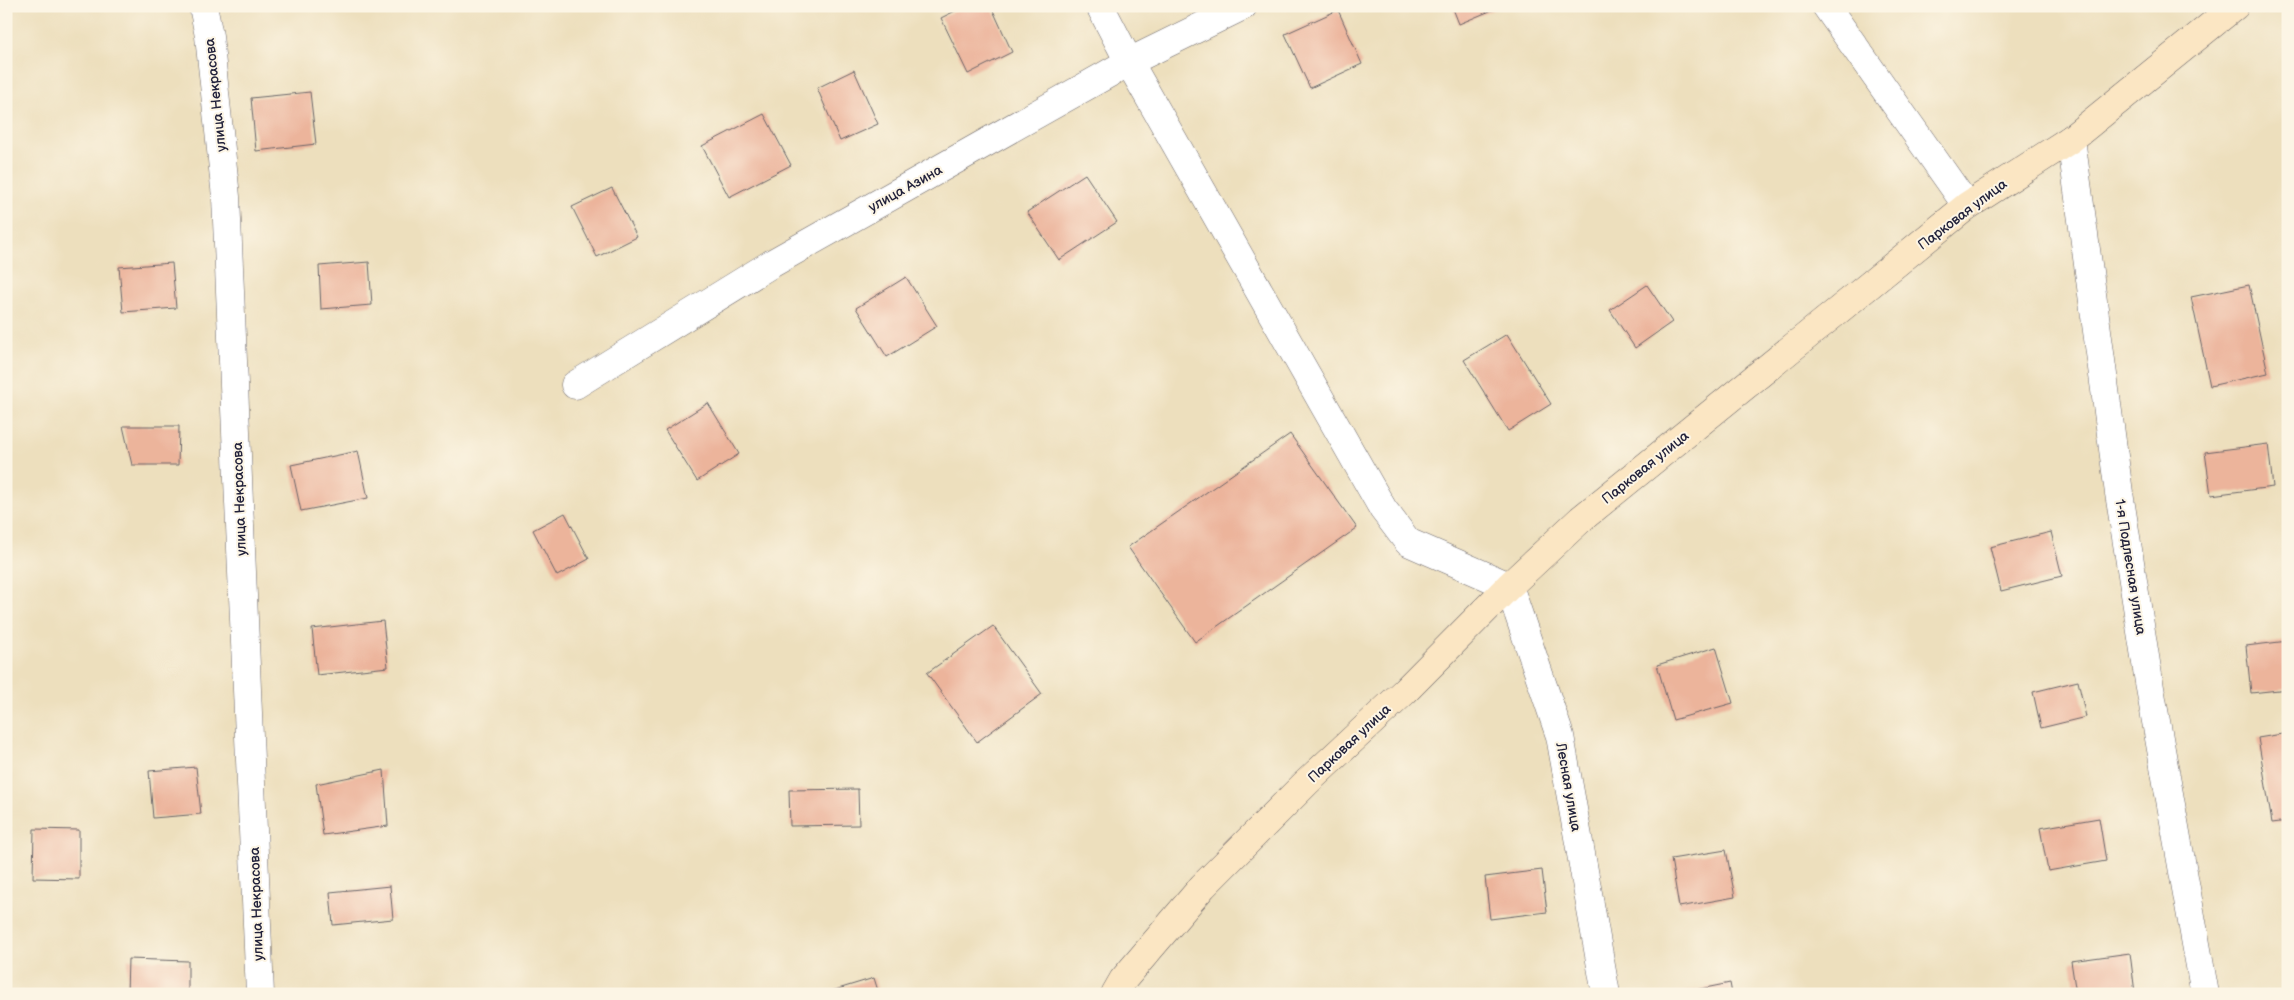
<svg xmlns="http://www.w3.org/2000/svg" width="2294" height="1000" viewBox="0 0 2294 1000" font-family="'Balsamiq Sans',sans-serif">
	<rect width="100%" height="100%" fill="#fcf5e5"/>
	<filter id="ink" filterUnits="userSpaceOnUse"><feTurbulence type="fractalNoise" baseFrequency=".02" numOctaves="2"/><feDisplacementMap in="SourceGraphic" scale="10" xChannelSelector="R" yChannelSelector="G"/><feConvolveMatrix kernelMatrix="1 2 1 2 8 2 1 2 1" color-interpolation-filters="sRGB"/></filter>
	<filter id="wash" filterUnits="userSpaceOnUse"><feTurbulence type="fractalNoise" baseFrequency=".0096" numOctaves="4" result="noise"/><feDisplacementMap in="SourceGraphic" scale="20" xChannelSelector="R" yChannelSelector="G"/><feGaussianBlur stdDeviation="1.12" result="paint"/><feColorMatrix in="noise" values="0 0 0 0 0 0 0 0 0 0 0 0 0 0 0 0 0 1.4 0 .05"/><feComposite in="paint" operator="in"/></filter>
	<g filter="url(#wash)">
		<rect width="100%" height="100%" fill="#eddfbd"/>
		<g id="blocks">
			<!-- building -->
			<path fill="#ecb49b" d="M965 6H991L1012 52 968 74 941 18Z
				M1452 6H1502L1459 24Z
				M1338 10 1362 64 1310 88 1285 34Z
				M854 70 878 124 840 141 817 88Z
				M310 92 316 144 256 151 251 98Z
				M764 114 791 165 729 197 702 146Z
				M1085 174 1117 222 1059 260 1027 212Z
				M612 188 637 237 597 257 572 207Z
				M369 262 372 305 321 309 319 266Z
				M172 263 176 308 123 312 119 267Z
				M906 277 937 326 887 357 856 308Z
				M1647 285 1672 322 1635 348 1610 310Z
				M2249 285 2268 373 2210 386 2191 297Z
				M1507 334 1551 404 1508 431 1464 360Z
				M708 403 739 454 697 481 665 430Z
				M123 426H179L178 465H132Z
				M1290 434 1357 528 1195 642 1128 547Z
				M2268 444 2273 487 2211 495 2205 452Z
				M358 451 368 498 301 511 291 465Z
				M565 513 589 559 557 576 533 530Z
				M2051 532 2062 576 2001 591 1990 547Z
				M383 621 388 667 317 675 312 629Z
				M993 626 1042 694 977 742 927 673Z
				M2288 641V689L2251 693 2246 646Z
				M1716 647 1733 703 1673 720 1657 665Z
				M2078 681 2086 717 2041 728 2033 692Z
				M2288 733V821L2272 823 2258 738Z
				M196 767 201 814 153 818 149 771Z
				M384 770 388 826 323 835 316 784Z
				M858 789 859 825 790 826 789 790Z
				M2099 818 2106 861 2048 871 2040 828Z
				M34 829 79 830V879L33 878Z
				M1726 850 1735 897 1679 907 1671 859Z
				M1542 870 1547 912 1490 919 1485 877Z
				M390 886 393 919 333 925 330 892Z
				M2130 953 2135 993 2076 994 2071 961Z
				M128 959 188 961V994H127Z
				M874 978 879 994H825V993Z
				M1730 983 1732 994H1680V993Z"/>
		</g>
	</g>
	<g filter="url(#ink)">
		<use href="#blocks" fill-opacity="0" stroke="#696468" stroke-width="1"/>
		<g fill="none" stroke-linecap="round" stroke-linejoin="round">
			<defs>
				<path id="minor" d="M203 6 209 36 226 197 260 994
					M1100 6 1129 62 1383 509 1408 542 1509 586 1560 736 1606 994
					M1826 6 1967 206
					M2071 139 2119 493 2150 688 2205 994
					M575 385 771 264 1129 62 1243 6"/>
				<path id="secondary" d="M1115 994 1123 980 1203 886 1306 783 1405 691 1509 586 1581 519 1967 206 2071 139 2235 6"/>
			</defs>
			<!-- minor casing -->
			<use href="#minor" stroke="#696468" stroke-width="29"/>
			<!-- secondary casing -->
			<use href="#secondary" stroke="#696468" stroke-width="29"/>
			<!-- minor -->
			<use href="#minor" stroke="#fff" stroke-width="28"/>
			<!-- secondary -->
			<use href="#secondary" stroke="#fbe6c3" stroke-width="28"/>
		</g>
	</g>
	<g text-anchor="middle" stroke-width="4" stroke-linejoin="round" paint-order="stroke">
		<!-- street labels -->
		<g font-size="14" fill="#22223b" stroke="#fcf5e5">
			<text transform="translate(215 95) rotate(-96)" y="5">улица Некрасова</text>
			<text transform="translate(905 188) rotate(-29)" y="5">улица Азина</text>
			<text transform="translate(1962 214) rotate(-37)" y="5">Парковая улица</text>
			<text transform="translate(1645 467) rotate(-39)" y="5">Парковая улица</text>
			<text transform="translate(239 499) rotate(-92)" y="5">улица Некрасова</text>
			<text transform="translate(2131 567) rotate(81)" y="5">1-я Подлесная улица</text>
			<text transform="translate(1349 743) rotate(-43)" y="5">Парковая улица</text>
			<text transform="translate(1569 787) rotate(80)" y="5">Лесная улица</text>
			<text transform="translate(256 904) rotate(-92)" y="5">улица Некрасова</text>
		</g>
	</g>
	<!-- margin -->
	<rect width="2294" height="1000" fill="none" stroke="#fcf5e5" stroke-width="25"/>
</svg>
